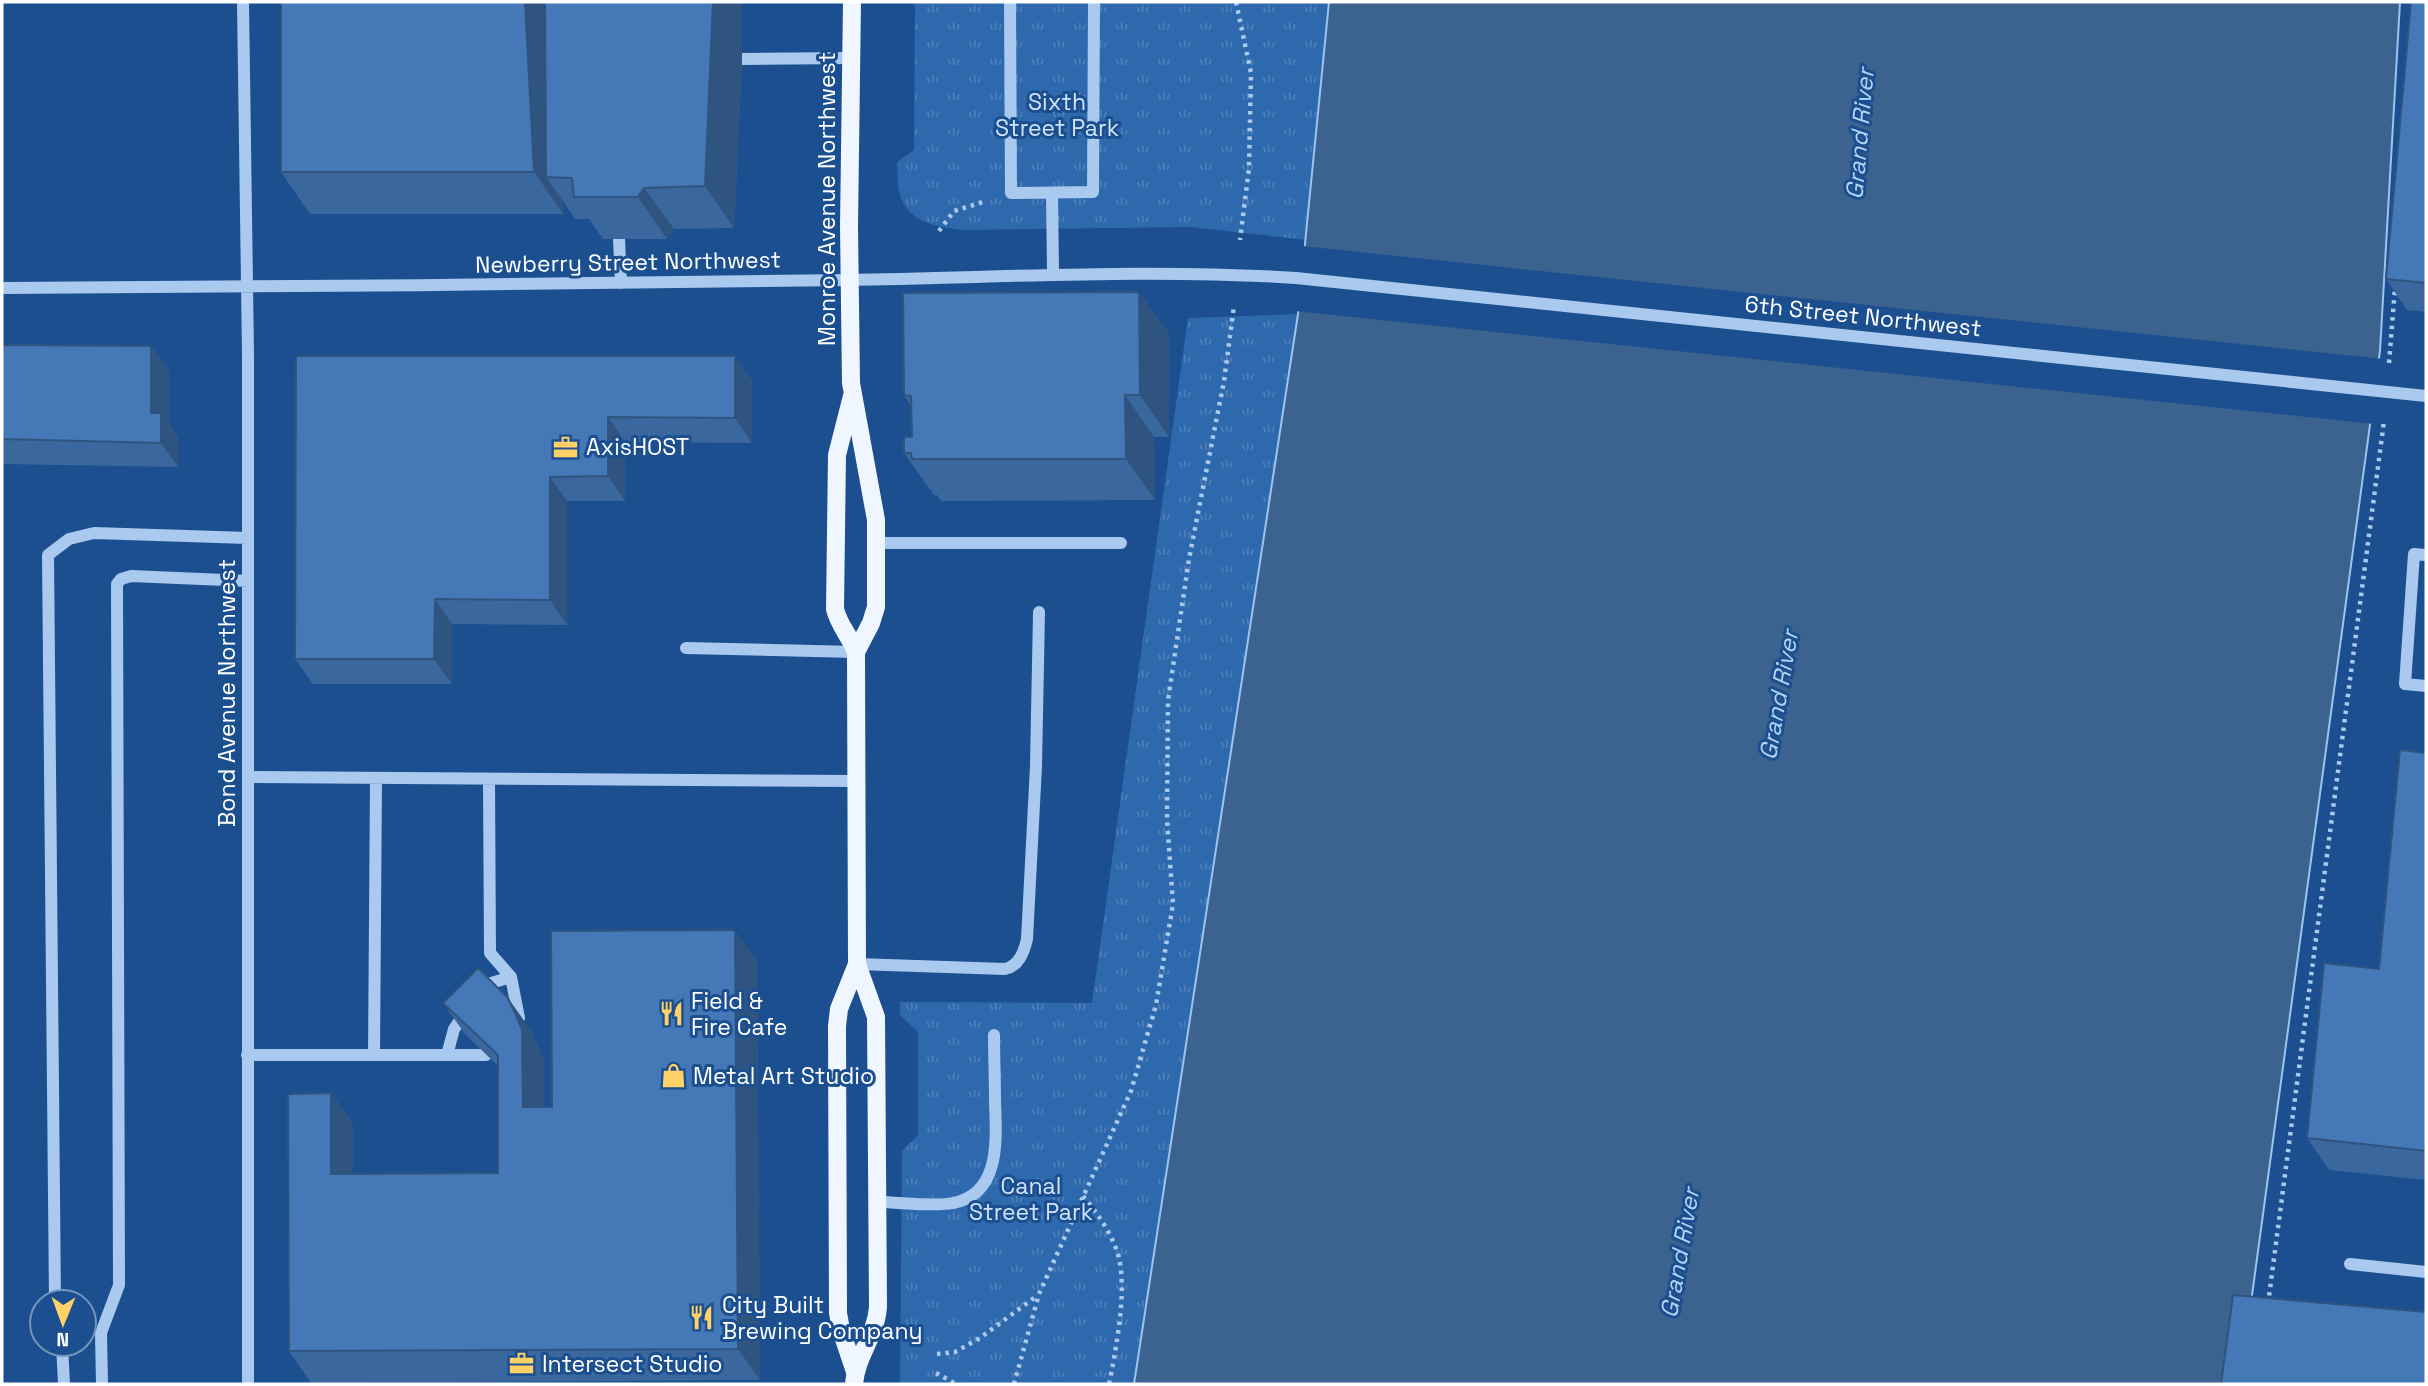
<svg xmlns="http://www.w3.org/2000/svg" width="2428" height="1386" viewBox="0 0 2428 1386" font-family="'Space Grotesk',sans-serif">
	<defs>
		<pattern id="park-tufts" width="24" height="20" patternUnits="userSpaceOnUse" patternTransform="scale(1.75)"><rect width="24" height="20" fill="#2e69ad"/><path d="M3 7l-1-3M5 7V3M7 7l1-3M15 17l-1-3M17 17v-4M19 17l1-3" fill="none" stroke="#4d80b9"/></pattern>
	</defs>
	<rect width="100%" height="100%" fill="#1b4f8f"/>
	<!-- park -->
	<path fill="url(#park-tufts)" d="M915 2H1329L1307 240 1190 227 963 230C938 227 908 223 900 195 897 185 898 172 897 162L914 150Z
		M1298 314 1134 1384H900L902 1151 918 1135V1032L900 1015V1002L1092 1003 1188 318Z"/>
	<!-- water -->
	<path fill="#3c6290" stroke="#9cc4f0" stroke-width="2" d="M1329 2H2400L2380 351 2240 1384H1134L1298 314Z"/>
	<!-- pier -->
	<path fill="#1b4f8f" d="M1302 246 2383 359 2374 424 1295 311Z"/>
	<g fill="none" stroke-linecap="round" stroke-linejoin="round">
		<!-- path -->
		<path stroke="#a9c9ee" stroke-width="4.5" stroke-dasharray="3.5 5" stroke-linecap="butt" d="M1236 2 1251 73 1249 168 1240 240
			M939 231 954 211 986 201
			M2389 363 2395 288
			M1083 1196C1098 1214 1113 1235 1119 1258 1127 1293 1116 1349 1109 1384
			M2268 1304 2384 421
			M937 1354 955 1352 980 1338 1038 1295
			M936 1373 956 1384
			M1014 1384 1039 1294 1131 1091 1156 1005 1173 904 1167 819 1168 700 1189 559 1224 381 1234 306"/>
		<!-- minor -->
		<path stroke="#a9c9ee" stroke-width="12" d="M243 2 248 355V1384
			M1010 2 1011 193 1093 192 1094 2
			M742 59 851 58
			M1052 193 1053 273
			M619 239 621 283
			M2 288C284 287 565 284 847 280 997 278 1146 268 1296 278L2426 396
			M876 543H1121
			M2426 555 2414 554 2405 684 2426 686
			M686 648 856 652
			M248 777 856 781
			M489 779 490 953 511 977 519 1018
			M857 964 1005 969C1019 966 1024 952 1027 939L1036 766 1039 612
			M482 992 488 984 511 977
			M247 1055H374L376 779
			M374 1055H486
			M447 1055 454 1029 466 1012
			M878 1202C899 1202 934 1207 953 1203 1002 1194 996 1137 995 1100 995 1078 994 1056 994 1035
			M2350 1264 2426 1272
			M55 1302 48 555 69 539 94 533 248 538
			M62 1344 64 1384
			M102 1384 101 1333 119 1285 117 584 121 579 131 576 248 581"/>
		<!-- major -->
		<path stroke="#f0f6ff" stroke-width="18" d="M852 2 849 226 851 383 876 520V607L871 623 856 652
			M852 396 837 455 835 609C839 626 850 636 856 652L857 964 839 1009 837 1026 838 1313 841 1330 855 1372
			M854 1384C856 1356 876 1336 878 1307L876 1017 857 964"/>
	</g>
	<!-- wall -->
	<path fill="#3a679d" d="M2426 2V312L2407 310 2386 279Z
		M742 59 734 228 674 229 667 239H603L589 219H575L562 200 563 214H310L281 172Z
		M1169 333V437H1154L1155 500 941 501 937 495H934L904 453 912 437 911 406 904 395Z
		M2 345 151 346 169 370V424L178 438V467L2 464Z
		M296 356H735L752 381V443L625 442V501H567V625L452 624V684H313L295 659Z
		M2426 753V1180L2329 1170 2307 1138 2379 969Z
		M757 961 760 1380 311 1383 289 1351 331 1093 353 1124V1174L498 1173V1066L465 1034 443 1003 530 1029 544 1060V1107H552Z"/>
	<!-- shaded-wall -->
	<path fill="#305480" d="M525 2H552L546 177 562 200 563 214 534 172Z
		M713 2H742V59L734 228 705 186Z
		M644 188 674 229 667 239 638 197Z
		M1139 292 1169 333V437L1140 395Z
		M151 346 169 370V424L178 438V467L161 443 151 413Z
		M735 356 752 381V443L735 418Z
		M1125 395 1154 437 1155 500 1126 459Z
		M608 417 625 442V501L608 476Z
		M550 477 567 501V625L550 600Z
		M435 599 452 624V684L434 659Z
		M735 930 757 961 760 1380 738 1349Z
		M508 998 530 1029 544 1060V1139L523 1107Z
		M331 1093 353 1124V1205L331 1174Z"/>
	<!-- building -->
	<path fill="#4478b7" stroke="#305480" stroke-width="2" d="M281 2H525L534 172H281Z
		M545 2H713L705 186 644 188 638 197H574L572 178 546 177Z
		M2411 2H2426V283L2386 279Z
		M1139 292 1140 395H1125L1126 459H912L911 453H904V437H912L911 396 904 395 903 293Z
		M2 345 151 346V413H161V443L2 439Z
		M296 356H735V418L608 417V476L550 477V600L435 599 434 659H295Z
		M2400 750 2426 753V1151L2307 1138 2324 963 2379 969Z
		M735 930 738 1349 289 1351 288 1094 331 1093V1174L498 1173V1055L443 1003 478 968 508 998 522 1029 523 1107H552L551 931Z
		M2233 1295 2426 1312V1384H2221Z"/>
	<!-- icons -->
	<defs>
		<symbol id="office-bare" viewBox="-9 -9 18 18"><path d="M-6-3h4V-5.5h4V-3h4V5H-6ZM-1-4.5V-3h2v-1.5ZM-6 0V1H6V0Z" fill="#ffd166" stroke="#1b4f8f" stroke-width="2.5" paint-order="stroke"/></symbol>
		<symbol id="restaurant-bare" viewBox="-9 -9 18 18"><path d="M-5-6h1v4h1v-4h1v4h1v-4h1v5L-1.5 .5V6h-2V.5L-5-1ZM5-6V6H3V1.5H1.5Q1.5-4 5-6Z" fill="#ffd166" stroke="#1b4f8f" stroke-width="2.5" paint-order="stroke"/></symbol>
		<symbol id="shop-bare" viewBox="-9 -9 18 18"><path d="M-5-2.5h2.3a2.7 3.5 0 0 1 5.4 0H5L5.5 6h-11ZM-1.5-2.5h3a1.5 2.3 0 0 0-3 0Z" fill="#ffd166" stroke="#1b4f8f" stroke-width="2.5" paint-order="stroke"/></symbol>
	</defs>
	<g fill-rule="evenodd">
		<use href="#office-bare" x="548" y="430" width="35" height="35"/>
		<use href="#restaurant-bare" x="654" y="996" width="35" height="35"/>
		<use href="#shop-bare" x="656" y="1058" width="35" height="35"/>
		<use href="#restaurant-bare" x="684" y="1300" width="35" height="35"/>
		<use href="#office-bare" x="504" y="1346" width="35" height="35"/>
	</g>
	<g text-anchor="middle" stroke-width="6" stroke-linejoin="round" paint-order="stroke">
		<!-- park labels -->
		<g font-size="23" fill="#cfe3fa" stroke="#1b4f8f">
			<text x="1057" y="110">Sixth<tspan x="1057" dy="26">Street Park</tspan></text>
			<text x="1031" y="1194">Canal<tspan x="1031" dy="26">Street Park</tspan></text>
		</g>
		<!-- street labels -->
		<g font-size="23" fill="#fff" stroke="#1b4f8f">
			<text transform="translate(827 199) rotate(-90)" y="8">Monroe Avenue Northwest</text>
			<text transform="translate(628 262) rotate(-1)" y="8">Newberry Street Northwest</text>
			<text transform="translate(1863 316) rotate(6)" y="8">6th Street Northwest</text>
			<text transform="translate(227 693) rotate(-90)" y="8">Bond Avenue Northwest</text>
		</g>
		<!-- poi labels -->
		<g font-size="23" fill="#fff" stroke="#1b4f8f" text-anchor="start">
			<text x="586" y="455">AxisHOST</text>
			<text x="691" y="1009">Field &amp;<tspan x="691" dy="26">Fire Cafe</tspan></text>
			<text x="693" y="1084">Metal Art Studio</text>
			<text x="722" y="1313">City Built<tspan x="722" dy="26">Brewing Company</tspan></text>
			<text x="542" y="1372">Intersect Studio</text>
		</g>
		<!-- water labels -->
		<g font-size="24" font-style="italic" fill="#b5d3f5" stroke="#1b4f8f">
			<text transform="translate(1860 134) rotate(-85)" y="8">Grand River</text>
			<text transform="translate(1779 695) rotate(-80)" y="8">Grand River</text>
			<text transform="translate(1680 1253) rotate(-80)" y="8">Grand River</text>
		</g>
	</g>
	<!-- border -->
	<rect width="2428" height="1386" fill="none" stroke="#ffffff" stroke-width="7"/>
	<!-- north arrow -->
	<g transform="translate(63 1323) rotate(181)"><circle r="33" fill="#1b4f8f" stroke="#7695bc" stroke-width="2"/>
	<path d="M0-5L12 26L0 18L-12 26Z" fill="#ffd166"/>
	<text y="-10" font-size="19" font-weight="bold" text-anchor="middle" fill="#ffffff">N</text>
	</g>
</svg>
